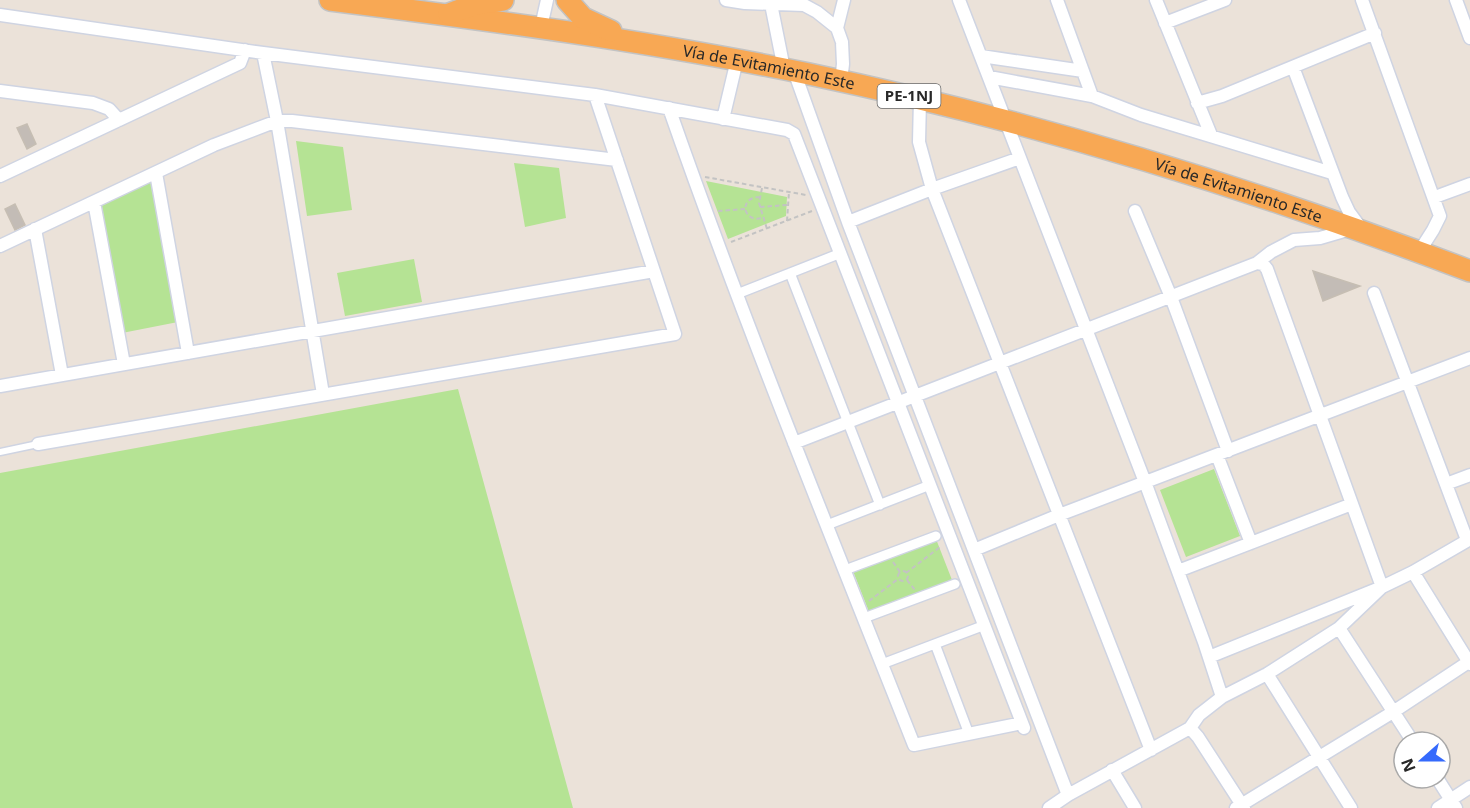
<svg xmlns="http://www.w3.org/2000/svg" width="1470" height="808" viewBox="0 0 1470 808" font-family="'Noto Sans',sans-serif">
	<rect width="100%" height="100%" fill="#ebe2d9"/>
	<!-- green -->
	<path fill="#b5e394" d="M296 141 343 147 352 210 307 216Z
		M514 163 559 168 566 218 525 227Z
		M149 181 155 184 178 322 122 333 99 205Z
		M706 181 787 197 786 216 728 239Z
		M414 259 422 302 345 316 337 273Z
		M458 389 573 808H0V473Z
		M1214 469 1240 536 1186 557 1160 490Z
		M936 539 952 580 869 612 853 571Z"/>
	<!-- building -->
	<path fill="#c3bcb6" stroke="#c6beb3" stroke-width="1.5" d="M27 124 36 144 27 149 17 128Z
		M15 204 25 225 15 230 5 209Z
		M1313 271 1360 286 1323 301Z"/>
	<g fill="none" stroke-linecap="round" stroke-linejoin="round">
		<defs>
			<path id="service" d="M0 452 38 444"/>
			<path id="pedestrian" d="M790 273 880 505
				M737 294 841 253
				M827 525 930 485
				M845 570 936 536
				M864 618 955 584
				M935 644 969 734
				M882 664 985 625"/>
			<path id="minor" d="M726 0 745 3 804 5 817 12 837 28 842 42 843 64 841 81
				M959 0 1145 482 1204 642 1222 697
				M1057 0 1092 96
				M1156 0 1211 135
				M1362 0 1440 216 1433 230 1419 252
				M1456 0 1470 38
				M771 4 784 69
				M0 15 263 53 595 95 787 130 794 134 1024 728
				M1165 23 1225 0
				M541 27 547 0
				M837 28 844 0
				M263 53 277 121 323 394
				M981 56 1083 71
				M1293 67 1342 197 1349 212 1363 231
				M794 71 848 222 1068 795
				M989 77 1092 96 1141 115 1332 173
				M0 91 93 103 109 109 119 120
				M920 99 919 142 932 189 1151 750
				M1197 103 1222 96 1375 33
				M669 108C744 323 830 533 914 745L1022 723
				M723 119 737 60
				M156 173 188 353
				M0 176 240 63 245 50
				M1435 197 1470 184
				M94 202 124 364
				M1135 211 1171 297 1228 451
				M848 222 932 189 1020 158
				M35 229 62 375
				M0 246 214 145 277 121H292L617 160
				M1374 293 1467 540
				M0 386 654 271
				M794 443 1257 263 1271 252 1294 240 1320 238 1351 229
				M38 444 675 334 595 95
				M1217 455 1251 543
				M1446 484 1470 475
				M974 550 1059 515 1470 358
				M1178 571 1352 504
				M1413 572 1470 664
				M1339 628 1413 742
				M1209 657 1382 587 1413 572 1470 539
				M1267 674 1351 808
				M1190 728 1198 737 1244 808
				M1112 770 1135 808
				M1437 778 1456 808
				M1049 808 1068 795 1190 728 1199 715 1222 697 1267 674 1339 628 1382 587 1267 269 1263 264 1257 263
				M1236 808 1393 712 1470 661
				M1438 808 1470 787"/>
			<g id="trunk">
				<path id="s1" d="M330 0C490 20 650 41 809 74 1034 121 1254 189 1470 271"/>
				<path d="M567 0 583 18 611 31"/>
				<path d="M449 14 476 4 503 0"/>
			</g>
		</defs>
		<!-- service casing -->
		<use href="#service" stroke="#cfd4e2" stroke-width="9"/>
		<!-- pedestrian casing -->
		<use href="#pedestrian" stroke="#cfd4e2" stroke-width="12"/>
		<!-- minor casing -->
		<use href="#minor" stroke="#cfd4e2" stroke-width="15"/>
		<!-- trunk casing -->
		<use href="#trunk" stroke="#c3c3c3" stroke-width="24"/>
		<!-- path -->
		<path stroke="#c3c3c3" stroke-width="2" stroke-dasharray="4.5 3" stroke-linecap="butt" d="M705 177 806 195
			M762 188 759 203 767 229
			M760 197C752 197 746 200 745 209 748 218 754 220 762 218
			M760 207 787 205
			M718 211 745 209
			M787 221 789 192
			M731 242 812 211
			M893 562 900 572
			M898 576a5 5 0 1 1 10 0a5 5 0 1 1-10 0Z
			M906 573 940 547
			M907 580 915 590
			M869 601 898 579"/>
		<!-- service -->
		<use href="#service" stroke="#fff" stroke-width="6"/>
		<!-- pedestrian -->
		<use href="#pedestrian" stroke="#fff" stroke-width="9"/>
		<!-- minor -->
		<use href="#minor" stroke="#fff" stroke-width="12"/>
		<!-- trunk -->
		<use href="#trunk" stroke="#f8a854" stroke-width="21"/>
	</g>
	<g text-anchor="middle" stroke-width="4.5" stroke-linejoin="round" paint-order="stroke">
		<!-- shield labels -->
		<rect fill="#fff" stroke="#686868" stroke-width="1.5" x="877.5" y="84" width="63" height="24" rx="4.5"/>
		<g font-size="15" font-weight="bold" fill="#282828">
			<text x="909" y="101">PE-1NJ</text>
		</g>
		<!-- street labels -->
		<g font-size="16" fill="#282828" stroke="#fff">
			<text dy="6" stroke="none"><textPath href="#s1" startOffset="444">Vía de Evitamiento Este</textPath></text>
			<text dy="6" stroke="none"><textPath href="#s1" startOffset="930">Vía de Evitamiento Este</textPath></text>
		</g>
	</g>
	<!-- north arrow -->
	<g transform="translate(1422 760) rotate(249)"><circle r="28" fill="#ffffff" stroke="#a9a9a9" stroke-width="1.5"/>
	<path d="M0-4.5L10 22L0 15L-10 22Z" fill="#356afc"/>
	<text y="-9" font-size="16" font-weight="bold" text-anchor="middle" fill="#282828">N</text>
	</g>
</svg>
